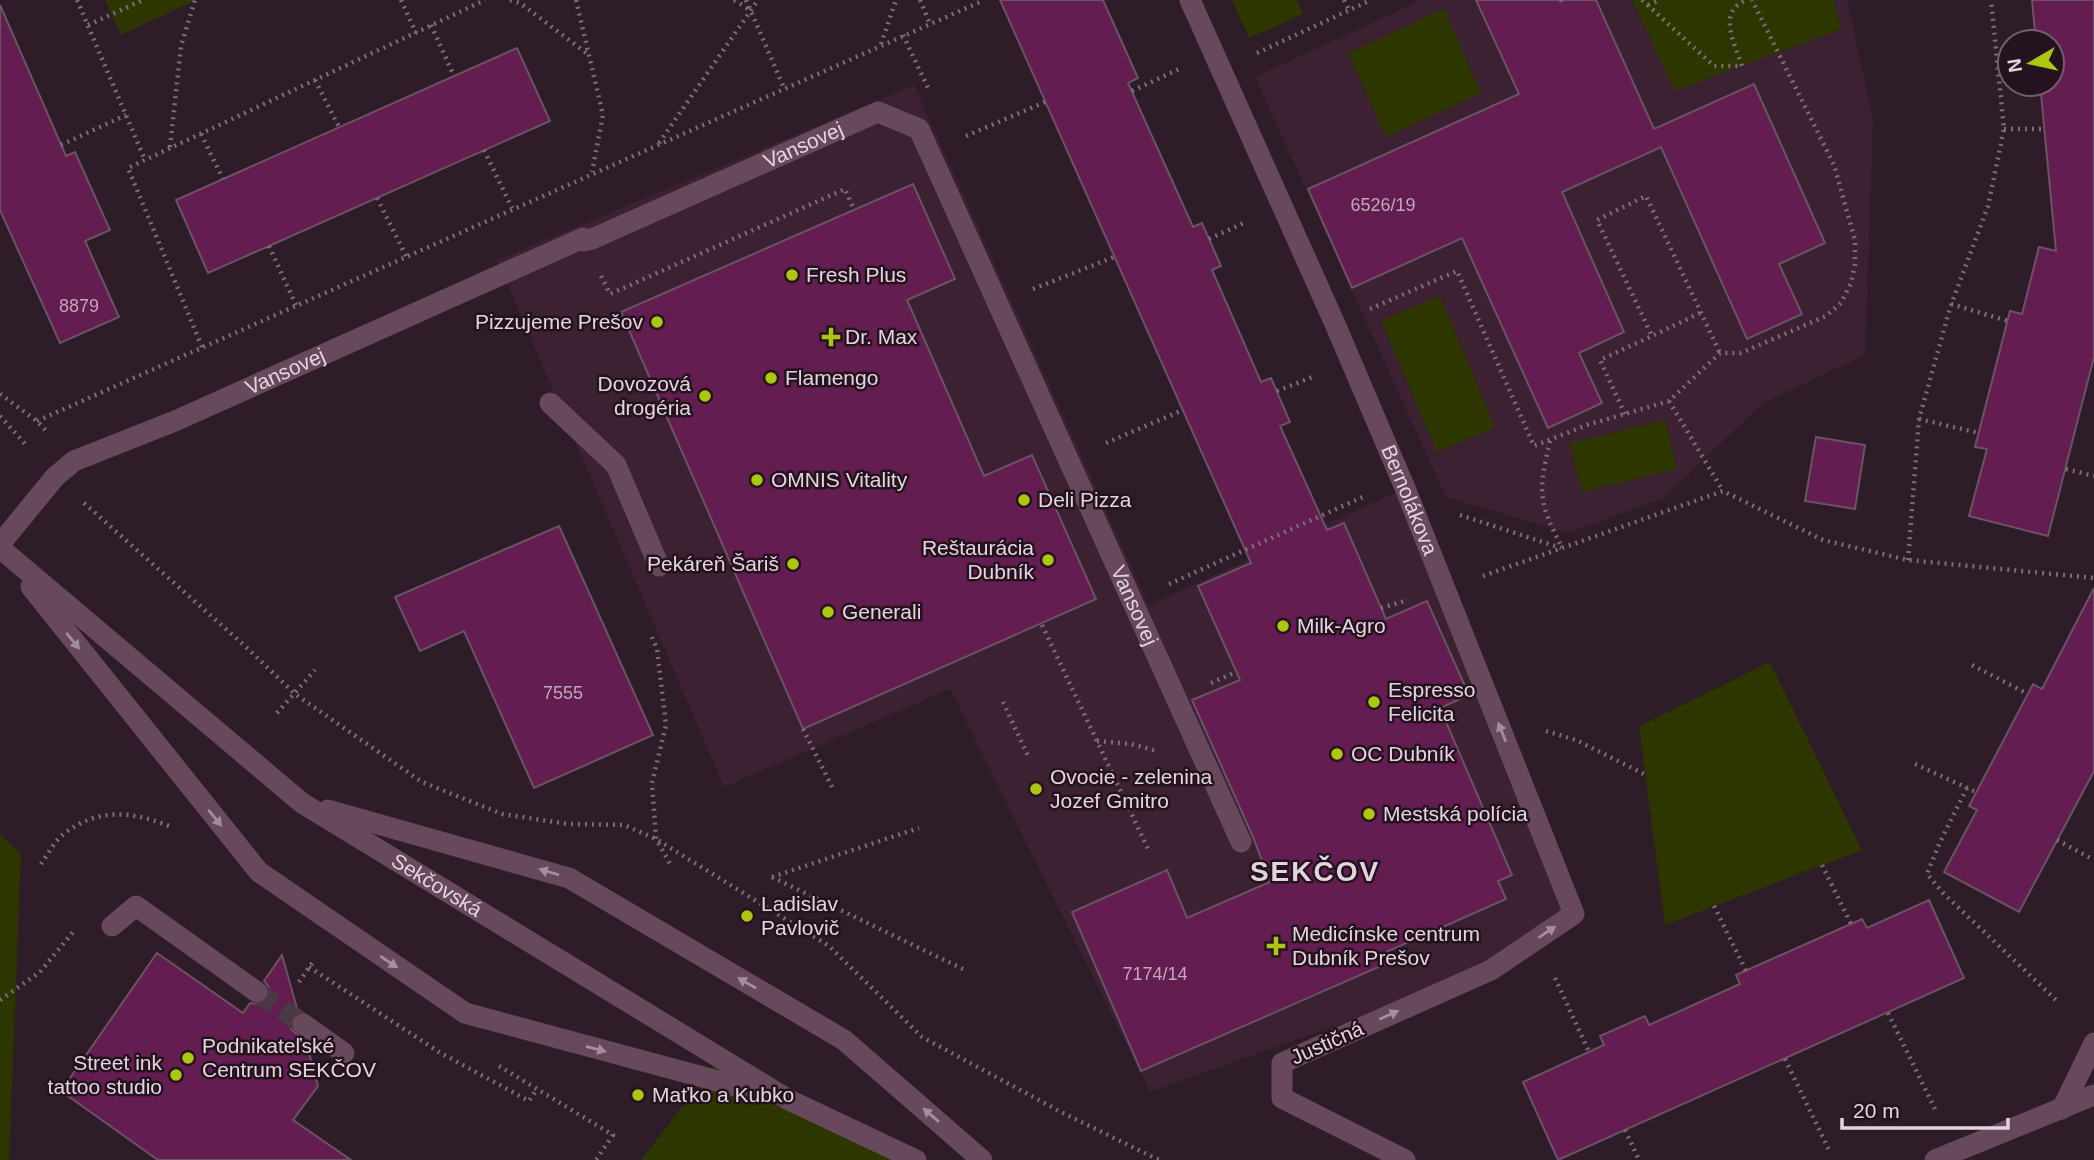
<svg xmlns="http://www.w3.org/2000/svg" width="2094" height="1160" viewBox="0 0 2094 1160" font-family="Arial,sans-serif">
	<rect width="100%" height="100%" fill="#2f1c29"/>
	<!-- built -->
	<path fill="#3b2132" d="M1421 0H1847L1873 119 1865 355 1763 403 1663 498 1568 533 1446 497 1255 77Z
		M914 85 1149 605 1405 488 1574 914 1491 970 1150 1092 950 689 724 787 497 260Z"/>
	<!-- green -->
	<path fill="#2e3600" d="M105 0H196L121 35Z
		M1232 0H1297L1303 14 1249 38Z
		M1632 0H1834L1841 29 1675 91Z
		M1444 9 1481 93 1386 137 1348 53Z
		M1440 296 1495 427 1437 452 1381 321Z
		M1665 420 1677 469 1582 492 1570 443Z
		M1770 662 1862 850 1665 925 1639 726Z
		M0 834 21 854 9 1160H0Z
		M714 1065 924 1160H641Z"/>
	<!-- building -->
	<path fill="#631d50" stroke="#6a5362" stroke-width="2" d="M1000 0H1103L1138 78 1128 83 1193 227 1202 223 1221 266 1212 270 1261 382 1271 378 1290 422 1280 426 1327 530 1344 523 1386 619 1427 601 1469 695 1440 708 1512 875 1498 881 1506 899 1386 952 1390 962 1141 1071 1072 912 1167 870 1187 918 1270 882 1253 837 1192 700 1240 680 1198 586 1251 563Z
		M1476 0H1596L1654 129 1754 84 1825 243 1779 264 1802 314 1747 339 1661 147 1562 192 1624 332 1579 353 1602 403 1548 428 1462 238 1352 288 1308 189 1519 94Z
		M2032 0H2094V357L2048 536 1969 516 1987 449 1975 447 2010 311 2022 314 2039 247 2056 251 2040 84H2052V42H2036Z
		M0 5 66 156 75 152 110 230 85 241 119 317 60 343 0 210Z
		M517 48 550 121 208 273 176 200Z
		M913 184 955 279 907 300 984 476 1032 455 1096 599 803 729 621 312Z
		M1816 437 1865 445 1855 509 1805 501Z
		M559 526 653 735 534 788 464 631 420 651 395 597Z
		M2094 588V771L2019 912 1944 872 1977 810 1969 806 2033 684 2042 689Z
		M1929 900 1964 978 1558 1160 1523 1082 1604 1045 1600 1036 1645 1016 1649 1025 1740 984 1736 975 1862 919 1867 928Z
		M157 953 243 1013 250 1003 262 1004 268 999 269 987 264 981 282 955 298 1012 292 1017 291 1029 306 1042 318 1086 293 1120 351 1160H158L61 1091Z"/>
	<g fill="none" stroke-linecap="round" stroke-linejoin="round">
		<!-- minor-tunnel -->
		<path stroke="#4a3844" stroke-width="21" stroke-dasharray="21 10" stroke-linecap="butt" d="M257 992 303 1024"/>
		<!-- path -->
		<path stroke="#7e6d78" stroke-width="4.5" stroke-dasharray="2 5" stroke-linecap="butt" d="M77 0 145 160
			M401 0 416 33
			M510 0 520 3 589 55
			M576 0 603 115 592 172
			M734 0 750 10
			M746 0 784 88
			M920 0 930 24
			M1344 0 1349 10
			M1561 0 1562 2
			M1642 0 1714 66H1742C1735 44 1716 11 1747 0
			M1648 5 1660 0
			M88 25 143 0
			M431 25 454 76
			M903 35 929 90
			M881 44 896 0
			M1257 53 1371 0
			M315 80 339 127
			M1132 91 1179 69
			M2004 129H2045
			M201 134 223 179
			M966 136 1045 102
			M659 143 758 0
			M61 145 126 115
			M170 147 181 46 195 0
			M484 150 512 208
			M377 198 406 256
			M1209 239 1246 222
			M269 246 296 305
			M601 276 610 294 845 189 854 210
			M1033 289 1114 257
			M1951 304 2008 321
			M1370 309 1457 271 1534 446 1587 425 1669 401 1720 353H1741L1826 316 1841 303 1851 283 1855 264V240L1834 165 1752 0
			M1700 313 1652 336 1597 220 1646 196 1720 353
			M202 347 128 168 485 0
			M1277 391 1315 376
			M0 394 37 421 48 433
			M1669 401 1723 491
			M1625 414 1600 360 1652 336
			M0 416 28 447
			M1919 419 1979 433
			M37 421 980 2 979 0
			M1550 441C1538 493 1538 500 1562 548
			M1106 443 1183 410
			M2066 469 2094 476
			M84 503 245 646 295 694 422 782 502 814 568 824 624 825 656 839 829 946 922 1037 1061 1112 1159 1160
			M1460 515 1561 548
			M1908 560 1919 419 1950 308 1988 206 2004 129 1991 0
			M1483 576 1723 491 1823 540 1908 560 2094 578
			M1169 584 1365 496
			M1381 608 1408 600
			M1042 625 1149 851
			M652 637 657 649 666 725 652 783 656 839 672 867
			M1972 665 2028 694
			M1211 683 1236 672
			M1003 702 1029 758
			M277 713 315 670
			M803 729 832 787
			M1546 731 1576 740 1644 774
			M1097 741 1131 744 1157 751
			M1915 764 1976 792
			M1967 788 1940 842 1927 874 1943 893 2056 1000
			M2057 840 2094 860
			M41 864C48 854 55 840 65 833 98 808 132 811 169 826
			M1822 865 1851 924
			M772 877 965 970
			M772 877 919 828
			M1714 906 1746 971
			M309 967 439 1052 529 1101 537 1089
			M1555 978 1589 1052
			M299 982 315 959
			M0 1000 40 972 73 932
			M1888 1013 1935 1109
			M1785 1059 1830 1152
			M499 1066 613 1135 596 1160
			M1625 1130 1639 1160"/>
		<!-- minor -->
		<g stroke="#67485c" stroke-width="21">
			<path id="s1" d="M1190 0 1335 324 1405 488 1574 914 1491 970 1282 1063V1098L1405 1160"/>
			<path d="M550 403 616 465 659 566"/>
			<path id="s2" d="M0 544 55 477 74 461 175 421 583 238 584 241 592 239 878 112 919 129 1241 842"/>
			<path id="s3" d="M0 548 302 803 789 1100 916 1160"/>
			<path d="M31 587 259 872 465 1013 766 1094"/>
			<path d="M328 810 569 878 844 1040 982 1160"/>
			<path d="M112 926 136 906 257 992"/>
			<path d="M303 1024 344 1053"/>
			<path d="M2062 1109 2094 1043"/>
			<path d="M1935 1160 2094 1095"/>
		</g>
	</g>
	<!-- one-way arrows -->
	<defs><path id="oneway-solid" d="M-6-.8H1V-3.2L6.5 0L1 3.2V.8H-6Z" transform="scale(1.75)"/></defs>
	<g fill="#a58e9c">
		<use href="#oneway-solid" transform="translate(73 641) rotate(51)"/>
		<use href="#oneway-solid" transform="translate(1502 732) rotate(-112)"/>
		<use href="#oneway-solid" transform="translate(215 818) rotate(51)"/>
		<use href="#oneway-solid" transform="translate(549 872) rotate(-164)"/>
		<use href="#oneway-solid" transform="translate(1547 932) rotate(-34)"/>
		<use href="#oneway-solid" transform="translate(389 962) rotate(34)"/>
		<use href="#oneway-solid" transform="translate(747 983) rotate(-150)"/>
		<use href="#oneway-solid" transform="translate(1389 1015) rotate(-24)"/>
		<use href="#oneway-solid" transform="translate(596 1049) rotate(15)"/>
		<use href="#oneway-solid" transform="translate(931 1115) rotate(-139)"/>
	</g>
	<!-- markers -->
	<g fill="#adc610" stroke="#25121f" stroke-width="2.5">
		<circle cx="792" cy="275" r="7"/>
		<circle cx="657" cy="322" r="7"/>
		<path d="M827.5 326.5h7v7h7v7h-7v7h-7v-7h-7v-7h7z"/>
		<circle cx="771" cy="378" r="7"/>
		<circle cx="705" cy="396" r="7"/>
		<circle cx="757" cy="480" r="7"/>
		<circle cx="1024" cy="500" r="7"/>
		<circle cx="1048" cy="560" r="7"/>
		<circle cx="793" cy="564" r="7"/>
		<circle cx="828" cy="612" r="7"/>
		<circle cx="1283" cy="626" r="7"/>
		<circle cx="1374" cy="702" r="7"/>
		<circle cx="1337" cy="754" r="7"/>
		<circle cx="1036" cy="789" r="7"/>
		<circle cx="1369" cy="814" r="7"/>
		<circle cx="747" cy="916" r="7"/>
		<path d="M1272.5 935.5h7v7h7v7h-7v7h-7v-7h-7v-7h7z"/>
		<circle cx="188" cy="1058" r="7"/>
		<circle cx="176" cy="1075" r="7"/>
		<circle cx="638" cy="1095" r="7"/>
	</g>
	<g text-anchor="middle" stroke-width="5" stroke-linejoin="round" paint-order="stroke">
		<!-- number labels -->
		<g font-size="18" fill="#c3a7ba">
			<text x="1383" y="211">6526/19</text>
			<text x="79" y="312">8879</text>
			<text x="563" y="699">7555</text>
			<text x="1155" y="980">7174/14</text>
		</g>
		<!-- street labels -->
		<g font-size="21" fill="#e3d5dd" stroke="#25121f">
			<text dy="7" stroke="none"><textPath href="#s2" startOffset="910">Vansovej</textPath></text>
			<text dy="7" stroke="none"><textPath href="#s2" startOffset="341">Vansovej</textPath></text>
			<text dy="7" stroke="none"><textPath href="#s1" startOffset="546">Bernolákova</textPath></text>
			<text dy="7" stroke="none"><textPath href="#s2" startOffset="1559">Vansovej</textPath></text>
			<text dy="7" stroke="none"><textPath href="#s3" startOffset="553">Sekčovská</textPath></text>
			<text transform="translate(1327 1043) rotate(-24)" y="7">Justičná</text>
		</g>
		<!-- poi labels -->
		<g font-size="21" fill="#e3d5dd" stroke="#25121f" text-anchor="start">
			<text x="806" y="282">Fresh Plus</text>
			<text x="643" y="329" text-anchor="end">Pizzujeme Prešov</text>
			<text x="845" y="344">Dr. Max</text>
			<text x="785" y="385">Flamengo</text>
			<text x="691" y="391" text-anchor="end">Dovozová<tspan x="691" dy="24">drogéria</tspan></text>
			<text x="771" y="487">OMNIS Vitality</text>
			<text x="1038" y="507">Deli Pizza</text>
			<text x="1034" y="555" text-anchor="end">Reštaurácia<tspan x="1034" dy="24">Dubník</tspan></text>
			<text x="779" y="571" text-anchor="end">Pekáreň Šariš</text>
			<text x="842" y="619">Generali</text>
			<text x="1297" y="633">Milk-Agro</text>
			<text x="1388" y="697">Espresso<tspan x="1388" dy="24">Felicita</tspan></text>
			<text x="1351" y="761">OC Dubník</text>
			<text x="1050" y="784">Ovocie - zelenina<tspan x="1050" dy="24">Jozef Gmitro</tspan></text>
			<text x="1383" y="821">Mestská polícia</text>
			<text x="761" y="911">Ladislav<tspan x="761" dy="24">Pavlovič</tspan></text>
			<text x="1292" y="941">Medicínske centrum<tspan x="1292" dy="24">Dubník Prešov</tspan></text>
			<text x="202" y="1053">Podnikateľské<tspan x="202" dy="24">Centrum SEKČOV</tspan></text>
			<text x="162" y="1070" text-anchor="end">Street ink<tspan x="162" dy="24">tattoo studio</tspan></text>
			<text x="652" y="1102">Maťko a Kubko</text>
		</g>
		<!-- district labels -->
		<g font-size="28" font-weight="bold" letter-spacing="2" fill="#e3d5dd" stroke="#25121f">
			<text x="1315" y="881">SEKČOV</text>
		</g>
	</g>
	<!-- north arrow -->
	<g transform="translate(2031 63) rotate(261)"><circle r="33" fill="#25121f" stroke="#71606b" stroke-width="2"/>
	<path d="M0-5L12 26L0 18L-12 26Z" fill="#adc610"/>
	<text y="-10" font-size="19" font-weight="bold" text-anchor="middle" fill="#e3d5dd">N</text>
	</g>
	<!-- scale -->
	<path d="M1842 1118v10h166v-10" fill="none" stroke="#e3d5dd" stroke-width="3.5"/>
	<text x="1853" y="1118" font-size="21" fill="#e3d5dd" stroke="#25121f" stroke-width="5" paint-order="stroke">20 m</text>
</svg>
